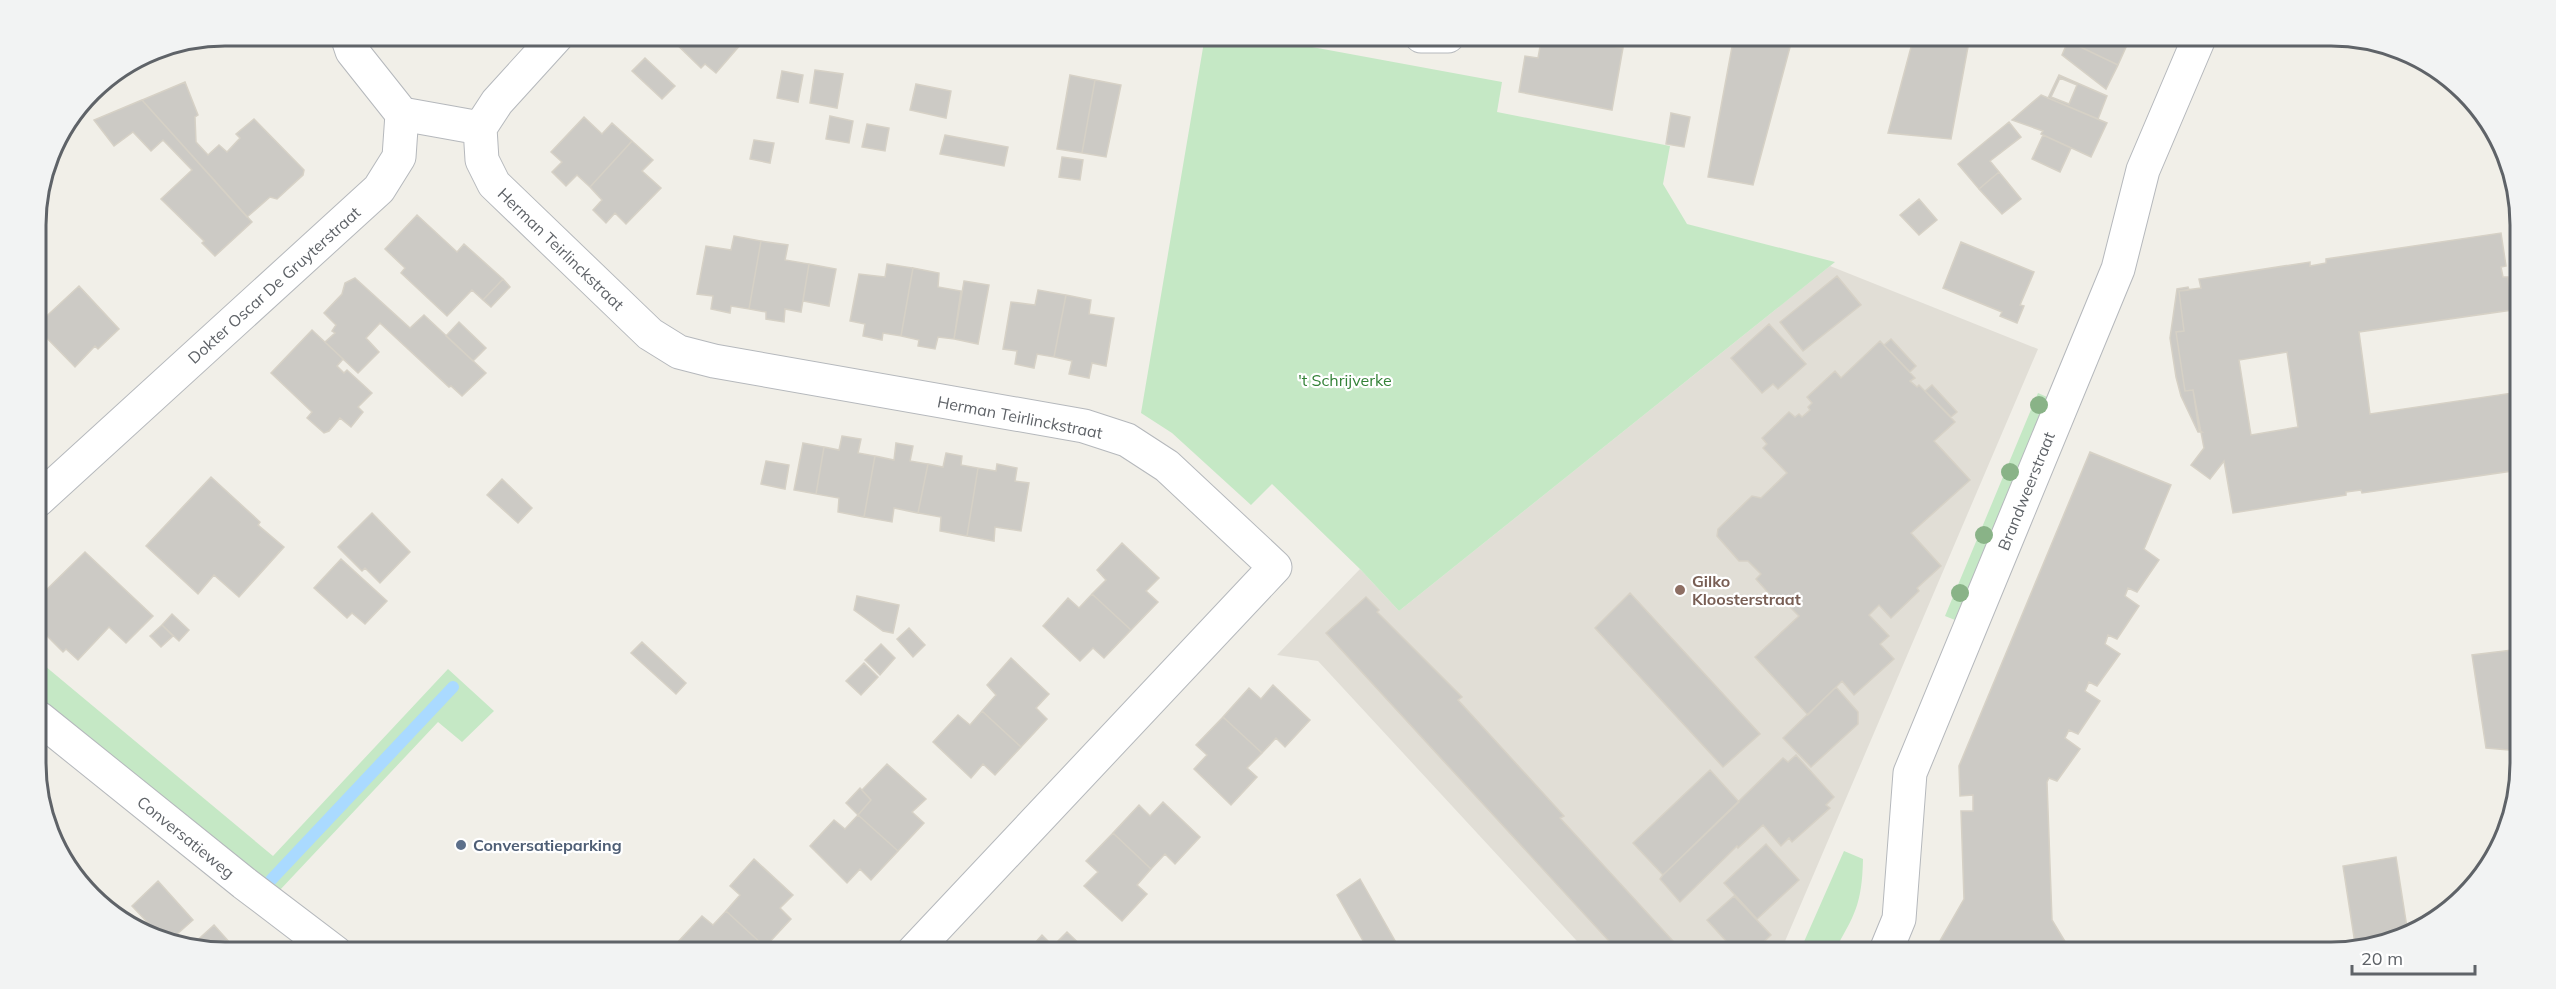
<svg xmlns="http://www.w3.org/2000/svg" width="2556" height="989" viewBox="0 0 2556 989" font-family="Mulish,sans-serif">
	<rect width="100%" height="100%" fill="#f1efe8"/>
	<!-- education -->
	<path fill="#e1ded6" d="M1830 266 2038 349 1780 953H1588L1318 661 1277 655 1360 569 1399 611Z"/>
	<!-- green -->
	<path fill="#c5e8c5" d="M1205 36H1264L1269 39 1502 82 1497 112 1670 146 1663 184 1687 224 1835 262 1399 611 1360 569 1272 484 1251 505 1172 433 1141 413Z
		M2038 393 2047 397 1955 620 1945 616Z
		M39 661 273 856 448 669 494 711 462 742 438 722 279 891 39 703Z
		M1844 851 1863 859C1862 904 1855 915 1833 953H1799Z"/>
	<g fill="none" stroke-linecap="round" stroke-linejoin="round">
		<!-- stream -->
		<path stroke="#aadaff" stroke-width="12" d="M271 880 453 687"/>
	</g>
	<!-- building -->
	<path fill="#cccac5" stroke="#d6d1c6" stroke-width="1.5" fill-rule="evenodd" d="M668 36H732L741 44 716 73 705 64 701 68Z
		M1542 36 1623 48 1612 110 1519 92 1525 56 1538 58Z
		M1734 36H1793L1753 185 1708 177Z
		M1914 36H1970L1951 139 1888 133Z
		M2070 36H2131L2118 65 2068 41Z
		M2068 41 2118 65 2106 89 2062 55Z
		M645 58 675 86 662 99 632 71Z
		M815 70 843 74 837 108 810 103Z
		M782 71 803 75 798 102 777 98Z
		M1070 75 1095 80 1082 153 1057 149Z
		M2059 75 2107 96 2098 119 2048 98ZM2060 78 2077 85 2069 104 2051 97Z
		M1095 80 1121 85 1106 157 1082 153Z
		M185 82 198 115 195 117 196 142 208 155 219 145 227 152 240 138 236 134 254 119 304 170 303 175 277 199 270 197 247 217 142 100Z
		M916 84 951 91 946 118 910 110Z
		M2041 95 2107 123 2091 157 2041 134 2043 131 2012 120Z
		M142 100 252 222 215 256 202 243 204 241 161 199 192 170 163 140 151 151 133 132 114 146 94 120Z
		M1671 113 1690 117 1684 147 1666 144Z
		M830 116 853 121 849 143 826 139Z
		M584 117 602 134 612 123 632 141 590 187 577 175 566 186 552 172 562 162 551 152Z
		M2009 122 2021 137 1990 161 1999 172 1979 189 1958 164Z
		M867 124 889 128 885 151 862 147Z
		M945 135 1008 147 1004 166 940 154Z
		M2043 135 2071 148 2060 172 2032 159Z
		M754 140 774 143 770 163 750 159Z
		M632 141 653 160 642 171 661 188 626 224 615 213 606 223 593 210 602 200 590 187Z
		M1062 157 1083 160 1080 180 1059 177Z
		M1999 172 2021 199 2002 214 1979 189Z
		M1919 199 1937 220 1919 235 1900 215Z
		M417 215 457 252 464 244 503 279 483 300 472 290 447 316 401 273 405 268 385 249Z
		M2501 233 2506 266 2501 267 2503 277H2508L2512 310 2359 332 2370 414 2519 392V470L2362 493 2361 490 2346 492V495L2233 513 2224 461 2210 479 2191 465 2204 448 2193 390 2185 391 2176 332 2184 331 2179 291 2201 288 2199 279 2310 262V266L2326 263V259ZM2287 352 2298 427 2251 435 2239 360Z
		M734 236 761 241 749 309 731 306 730 313 711 309 713 296 697 294 706 246 731 250Z
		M761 241 788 245 785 260 809 264 801 312 785 309 784 322 766 319V312L749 309Z
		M1961 242 2034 272 2020 305 2024 306 2017 323 2000 316 2002 312 1943 288Z
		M809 264 836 269 829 306 803 301Z
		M887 264 913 268 901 336 883 333 882 340 863 336 865 324 850 321 859 274 885 277Z
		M913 268 939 273 938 287 961 291 954 339 938 337 935 349 918 346 919 340 901 336Z
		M1837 276 1861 305 1803 351 1780 322Z
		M355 278 410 328 424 315 486 373 462 396 451 386 449 387 380 323 366 338 379 352 358 373 325 342 335 333 332 331 336 325 324 313 342 294 345 283Z
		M503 279 510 287 491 307 483 300Z
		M964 281 989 285 978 344 954 339Z
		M79 286 119 329 98 349 95 346 75 367 37 328V325Z
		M2188 287 2189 290 2179 291 2184 331 2176 332 2185 391 2193 390 2199 430 2202 432H2198L2181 396 2176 377 2170 338 2177 289Z
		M1038 290 1066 295 1054 357 1037 354 1034 368 1015 364 1017 351 1003 349 1011 302 1035 305Z
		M1066 295 1091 300 1089 314 1114 318 1106 366 1092 363 1089 378 1069 374 1072 361 1054 357Z
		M459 322 486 348 473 361 446 336Z
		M1769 324 1806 364 1778 389 1773 384 1762 393 1731 358Z
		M312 330 343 359 337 366 344 373 347 370 372 393 358 407 363 412 351 427 340 418 329 431 324 433 307 418 312 412 271 373Z
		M1891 339 1916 366 1910 372 1884 345Z
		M1880 341 1915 378 1910 381 1917 387 1919 385 1955 422 1934 441 1970 480 1911 533 1941 566 1917 588 1919 591 1891 618 1879 605 1869 615 1889 636 1880 644 1894 659 1854 695 1842 681 1808 715 1755 657 1799 616 1789 606 1781 607 1756 579 1761 574 1748 561H1739L1717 536 1718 529 1752 496 1761 498 1787 473 1763 448 1767 444 1762 438 1789 412 1795 417 1799 414 1802 417 1810 410 1808 407 1812 403 1807 397 1835 371 1841 378Z
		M1932 385 1957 412 1951 417 1925 391Z
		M842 436 861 439 858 453 875 456 864 517 838 512 839 498 816 494 824 447 839 450Z
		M803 443 824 447 816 494 794 490Z
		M896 443 913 446 910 461 928 464 918 513 894 508 892 522 864 517 875 456 894 460Z
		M2090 452 2171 485 2144 549 2159 560 2137 592 2128 588 2125 596 2139 606 2117 639 2108 635 2105 644 2120 654 2097 686 2089 682 2085 691 2100 701 2078 734 2069 730 2065 738 2080 749 2057 781 2049 778 2047 782 2052 920 2072 953H1933L1964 899 1961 811H1973V795L1960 796 1959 766Z
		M946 453 962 456 961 465 978 468 967 536 940 531 941 517 918 513 928 464 943 467Z
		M766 461 789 465 785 489 761 484Z
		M997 464 1017 468 1015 481 1029 483 1021 531 995 527 994 541 967 536 978 468 996 471Z
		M211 477 260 522 258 525 284 547 239 597 214 575 198 594 146 546Z
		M502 479 532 508 518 523 487 495Z
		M372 513 410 552 380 583 365 568 362 571 338 547Z
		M1122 543 1159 578 1146 591 1158 602 1131 630 1092 594 1106 580 1097 570Z
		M85 552 153 616 126 643 109 627 78 660 66 649 63 652 39 628 38 598Z
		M341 559 387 601 365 624 352 613 347 618 314 588Z
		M1630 593 1760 734 1723 767 1595 628Z
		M1092 594 1131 630 1104 658 1093 648 1080 661 1043 626 1068 598 1079 608Z
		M857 596 899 605 893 633 883 631 854 610Z
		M1366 597 1379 610 1377 612 1462 697 1458 700 1564 816 1560 818 1684 953H1620L1326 633Z
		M172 614 189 630 179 641 162 625Z
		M162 625 173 636 161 647 150 636Z
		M909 628 925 645 913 657 897 639Z
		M642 642 686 683 676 694 631 653Z
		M881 644 895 658 880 675 865 660Z
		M2520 649V751L2486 748 2472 655Z
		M1011 658 1049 694 1036 708 1047 719 1021 747 982 711 996 695 987 685Z
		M864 663 878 677 861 695 846 681Z
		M1273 685 1310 720 1285 747 1276 738 1262 753 1223 717 1249 688 1261 699Z
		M1836 687 1858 712V724L1811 767 1783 738Z
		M982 711 1021 747 995 775 983 764 971 778 933 742 958 715 970 725Z
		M1223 717 1262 753 1247 768 1257 777 1231 805 1194 769 1207 755 1196 745Z
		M1796 755 1834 797 1826 805 1830 808 1792 842 1789 838 1781 846 1763 825 1738 848 1737 846 1680 902 1660 879 1663 875 1783 758 1788 762Z
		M887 764 926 799 912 812 924 823 898 851 858 815 871 800 862 790Z
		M1710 770 1739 802 1663 875 1633 843Z
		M860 788 871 800 858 815 846 803Z
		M1163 802 1200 837 1175 864 1165 854 1151 869 1113 833 1139 805 1150 816Z
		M858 815 898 851 871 880 860 869 847 883 810 846 834 820 845 829Z
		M1113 833 1151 869 1137 885 1147 894 1122 921 1084 886 1098 872 1086 861Z
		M1766 844 1799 880 1757 919 1724 883Z
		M2396 857 2408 934 2392 943 2356 950 2343 866Z
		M754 859 793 895 780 908 791 919 765 947 726 911 740 895 730 886Z
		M1360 879 1402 953H1370L1337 895Z
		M158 881 193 920 167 943 132 906Z
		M1734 896 1771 935 1752 953H1737L1707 920Z
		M726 911 765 947 760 953H688L677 943 702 916 713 925Z
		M214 925 239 953 190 947Z
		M1067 932 1089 953H1026L1042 935 1053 946Z"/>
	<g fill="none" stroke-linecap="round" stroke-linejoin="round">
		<defs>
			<path id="minor" d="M1421 36H1448
				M402 114 480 128
				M480 128 482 160 494 184 650 334 679 352 714 361 1084 426 1127 440 1167 466 1275 567 912 953
				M480 128 497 102 557 36
				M38 500 379 189 399 157 402 114 352 51 347 36
				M39 718 244 883 336 953
				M1885 953 1899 919 1910 773 2118 269 2143 170 2200 36"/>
		</defs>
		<!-- minor casing -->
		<use href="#minor" stroke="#b5b8bc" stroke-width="35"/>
		<!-- minor -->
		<use href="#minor" stroke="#fff" stroke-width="33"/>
	</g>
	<!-- trees -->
	<g fill="#89b387">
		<circle cx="2039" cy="405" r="9"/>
		<circle cx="2010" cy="472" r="9"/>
		<circle cx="1984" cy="535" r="9"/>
		<circle cx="1960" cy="593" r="9"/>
	</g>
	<!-- markers -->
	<circle fill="#8d6e63" stroke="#fff" stroke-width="2" cx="1680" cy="590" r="6"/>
	<circle fill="#5c6f8a" stroke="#fff" stroke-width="2" cx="461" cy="845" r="6"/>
	<g text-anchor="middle" stroke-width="4.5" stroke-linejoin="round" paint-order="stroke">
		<!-- street labels -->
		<g font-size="16" fill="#5f6368" stroke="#fff">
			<text transform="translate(561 249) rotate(44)" y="6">Herman Teirlinckstraat</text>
			<text transform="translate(274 285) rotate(-42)" y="6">Dokter Oscar De Gruyterstraat</text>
			<text transform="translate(1020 417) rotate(11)" y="6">Herman Teirlinckstraat</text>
			<text transform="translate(2026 491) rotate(-68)" y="6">Brandweerstraat</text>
			<text transform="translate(186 837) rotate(39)" y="6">Conversatieweg</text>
		</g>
		<!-- park labels -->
		<g font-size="16" fill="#348238" stroke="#fff">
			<text x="1345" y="386">'t Schrijverke</text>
		</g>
		<!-- education labels -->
		<g font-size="16" font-weight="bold" fill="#785e54" stroke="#fff" text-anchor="start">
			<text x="1692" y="587">Gilko<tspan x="1692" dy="18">Kloosterstraat</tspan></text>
		</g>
		<!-- service labels -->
		<g font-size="16" font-weight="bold" fill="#4e5e75" stroke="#fff" text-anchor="start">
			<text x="473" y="851">Conversatieparking</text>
		</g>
	</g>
	<!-- crop -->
	<path d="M0 0H2556V989H0ZM225 46H2331A179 179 0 0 1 2510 225V763A179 179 0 0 1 2331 942H225A179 179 0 0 1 46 763V225A179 179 0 0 1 225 46Z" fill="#f2f3f3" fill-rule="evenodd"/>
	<path fill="none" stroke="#5f6368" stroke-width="3" d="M225 46H2331A179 179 0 0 1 2510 225V763A179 179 0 0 1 2331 942H225A179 179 0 0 1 46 763V225A179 179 0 0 1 225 46Z"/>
	<!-- scale -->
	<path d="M2352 965v9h123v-9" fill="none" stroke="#5f6368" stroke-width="3"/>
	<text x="2361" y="965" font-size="18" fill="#5f6368" stroke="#ffffff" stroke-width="4.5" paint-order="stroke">20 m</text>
</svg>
